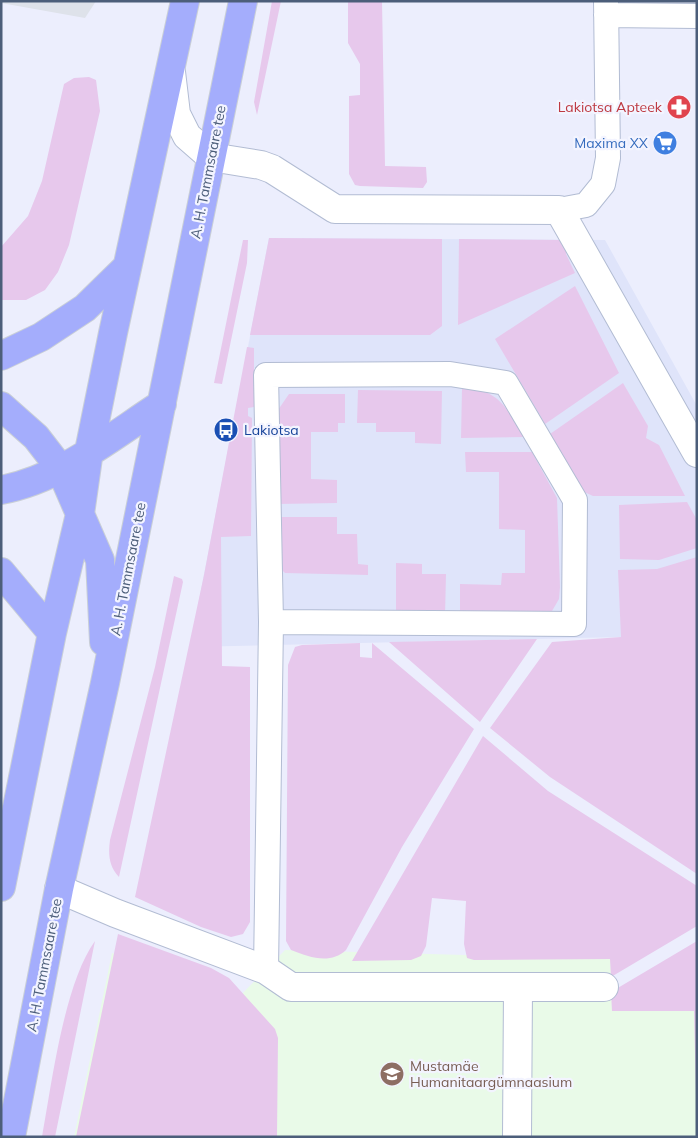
<svg xmlns="http://www.w3.org/2000/svg" width="698" height="1138" viewBox="0 0 698 1138" font-family="Mulish,sans-serif">
	<rect width="100%" height="100%" fill="#eceefd"/>
	<!-- residential -->
	<path fill="#dfe4fa" d="M269 238 605 240 697 406V633L621 637 190 647Z"/>
	<!-- industrial -->
	<path fill="#dee2ea" d="M1 1H96L85 18 1 3Z"/>
	<!-- education -->
	<path fill="#e9fae8" d="M285 950 611 959 612 1011 697 1010V1137H74L112 953 236 1000Z"/>
	<!-- green -->
	<path fill="#e7c8ec" d="M272 1H281L257 115 254 102Z
		M348 1H382L385 166 426 167 427 182 423 188 360 186 355 185 349 174V96L360 95V64L348 43Z
		M89 77 96 80 100 111 69 245 58 272 45 290 26 300H1V247L28 216 42 181 64 84 74 78Z
		M269 238 442 239V326L430 335H250Z
		M459 239 566 240V254L575 273 458 325Z
		M243 240H248L247 263 222 384 214 383Z
		M575 286 619 373 545 424 495 339Z
		M247 347 254 348V407L248 408V416L252 418 251 536 221 537 222 666 250 667V922L243 934 231 937 201 927 135 897 204 575Z
		M623 383 648 426 646 438 659 445 685 496H593L582 491 550 434Z
		M462 388C500 389 506 408 524 437L461 438Z
		M358 390 442 391 441 444 415 443V432H376V423H357Z
		M289 394H345V423H338V432H311V479L337 480V503L277 504 278 410Z
		M465 452H532L557 498 560 587 559 599 552 611 540 614 460 615V584L501 585 502 573H525V530L499 529V472H466Z
		M687 502 697 520V548L659 560 620 559 619 505Z
		M278 517H337V534H357L358 564 368 565V575L285 573 282 570Z
		M697 557V874L550 777 490 728 552 642 621 637 618 570 657 569Z
		M396 563 422 564V574H446L445 616 396 615Z
		M174 576 182 579 183 582 119 877C109 867 108 854 110 840L155 667Z
		M537 639 480 722 389 642Z
		M360 643V657L372 658V643L474 729 402 847 346 950C330 965 309 957 291 950L286 941 288 665 295 647 302 645Z
		M483 736 548 791 697 886V926L611 977 610 959 474 960 467 958 464 944 466 901 432 898 426 946 421 956 411 960 352 961Z
		M118 934 211 968 229 978 275 1029 278 1038 277 1136 76 1137Z
		M95 941 55 1137H42C52 1082 64 984 95 941Z
		M697 941V1137L694 1011H612L611 992Z"/>
	<g fill="none" stroke-linecap="round" stroke-linejoin="round">
		<defs>
			<path id="lane" d="M606 15 697 16
				M559 210 586 205 603 184 608 158 606 1
				M266 970 271 622 266 375 450 374 506 383 575 500 574 624 271 622"/>
			<path id="street" d="M171 72 176 114 187 136 211 157 261 165 272 169 335 209 559 210 697 453
				M59 889 115 913 266 970 291 987H604
				M517 1137 518 988"/>
			<path id="primary" d="M1 356 41 337 85 308 127 267
				M1 406 36 437 60 468 100 560 104 642
				M1 490C61 479 112 436 162 404
				M1 572 52 633
				M1 887 52 633 80 514 89 451 113 333 185 1
				M11 1137 59 889 105 683 243 1"/>
		</defs>
		<!-- lane casing -->
		<use href="#lane" stroke="#b2bcd3" stroke-width="26"/>
		<!-- street casing -->
		<use href="#street" stroke="#b2bcd3" stroke-width="30"/>
		<!-- primary casing -->
		<use href="#primary" stroke="#c9cfd7" stroke-width="30"/>
		<!-- lane -->
		<use href="#lane" stroke="#fff" stroke-width="24"/>
		<!-- street -->
		<use href="#street" stroke="#fff" stroke-width="28"/>
		<!-- primary -->
		<use href="#primary" stroke="#a4adfc" stroke-width="28"/>
	</g>
	<!-- icons -->
	<defs>
		<symbol id="pharmacy-disc" viewBox="-11 -11 22 22"><circle r="9.5" fill="#e0444e" stroke="#f3f4ff"/><path d="M-2-6h4v4h4v4h-4v4h-4v-4h-4v-4h4Z" fill="#fff"/></symbol>
		<symbol id="supermarket-disc" viewBox="-11 -11 22 22"><circle r="9.5" fill="#3f7fe0" stroke="#f3f4ff"/><path d="M-6-5.5h2.5l.6 2H6L4.5 2H-2.5L-4.4-4H-6ZM-1.5 3.2a1.3 1.3 0 1 0 .1 0ZM3 3.2a1.3 1.3 0 1 0 .1 0Z" fill="#fff"/></symbol>
		<symbol id="bus-disc" viewBox="-11 -11 22 22"><circle r="9.5" fill="#1a4fb4" stroke="#f3f4ff"/><path d="M-5-6H5V4H4V6H2V4H-2V6H-4V4H-5ZM-3.5-4V0h7V-4ZM-3.5 1.2v1.5H-2V1.2ZM2 1.2v1.5H3.5V1.2Z" fill="#fff"/></symbol>
		<symbol id="school-disc" viewBox="-11 -11 22 22"><circle r="9.5" fill="#8d6e63" stroke="#f3f4ff"/><path d="M0-5L7-2L0 1L-7-2ZM-4 1L0 2.5L4 1V4Q0 6-4 4Z" fill="#fff"/></symbol>
	</defs>
	<g fill-rule="evenodd">
		<use href="#pharmacy-disc" x="665" y="93" width="28" height="28"/>
		<use href="#supermarket-disc" x="651" y="129" width="28" height="28"/>
		<use href="#bus-disc" x="212" y="416" width="28" height="28"/>
		<use href="#school-disc" x="378" y="1060" width="28" height="28"/>
	</g>
	<g text-anchor="middle" stroke-width="4.5" stroke-linejoin="round" paint-order="stroke">
		<!-- health labels -->
		<g font-size="14" fill="#be3a42" stroke="#f3f4ff" text-anchor="end">
			<text x="662" y="112">Lakiotsa Apteek</text>
		</g>
		<!-- shop labels -->
		<g font-size="14" fill="#366cbe" stroke="#f3f4ff" text-anchor="end">
			<text x="648" y="148">Maxima XX</text>
		</g>
		<!-- street labels -->
		<g font-size="14" fill="#4c5e7a" stroke="#f3f4ff">
			<text transform="translate(208 172) rotate(-79)" y="5">A. H. Tammsaare tee</text>
			<text transform="translate(128 569) rotate(-79)" y="5">A. H. Tammsaare tee</text>
			<text transform="translate(44 965) rotate(-79)" y="5">A. H. Tammsaare tee</text>
		</g>
		<!-- transit labels -->
		<g font-size="14" fill="#164399" stroke="#f3f4ff" text-anchor="start">
			<text x="244" y="435">Lakiotsa</text>
		</g>
		<!-- education labels -->
		<g font-size="14" fill="#785e54" stroke="#f3f4ff" text-anchor="start">
			<text x="410" y="1071">Mustamäe<tspan x="410" dy="16">Humanitaargümnaasium</tspan></text>
		</g>
	</g>
	<!-- border -->
	<rect width="698" height="1138" fill="none" stroke="#4c5e7a" stroke-width="5"/>
</svg>
